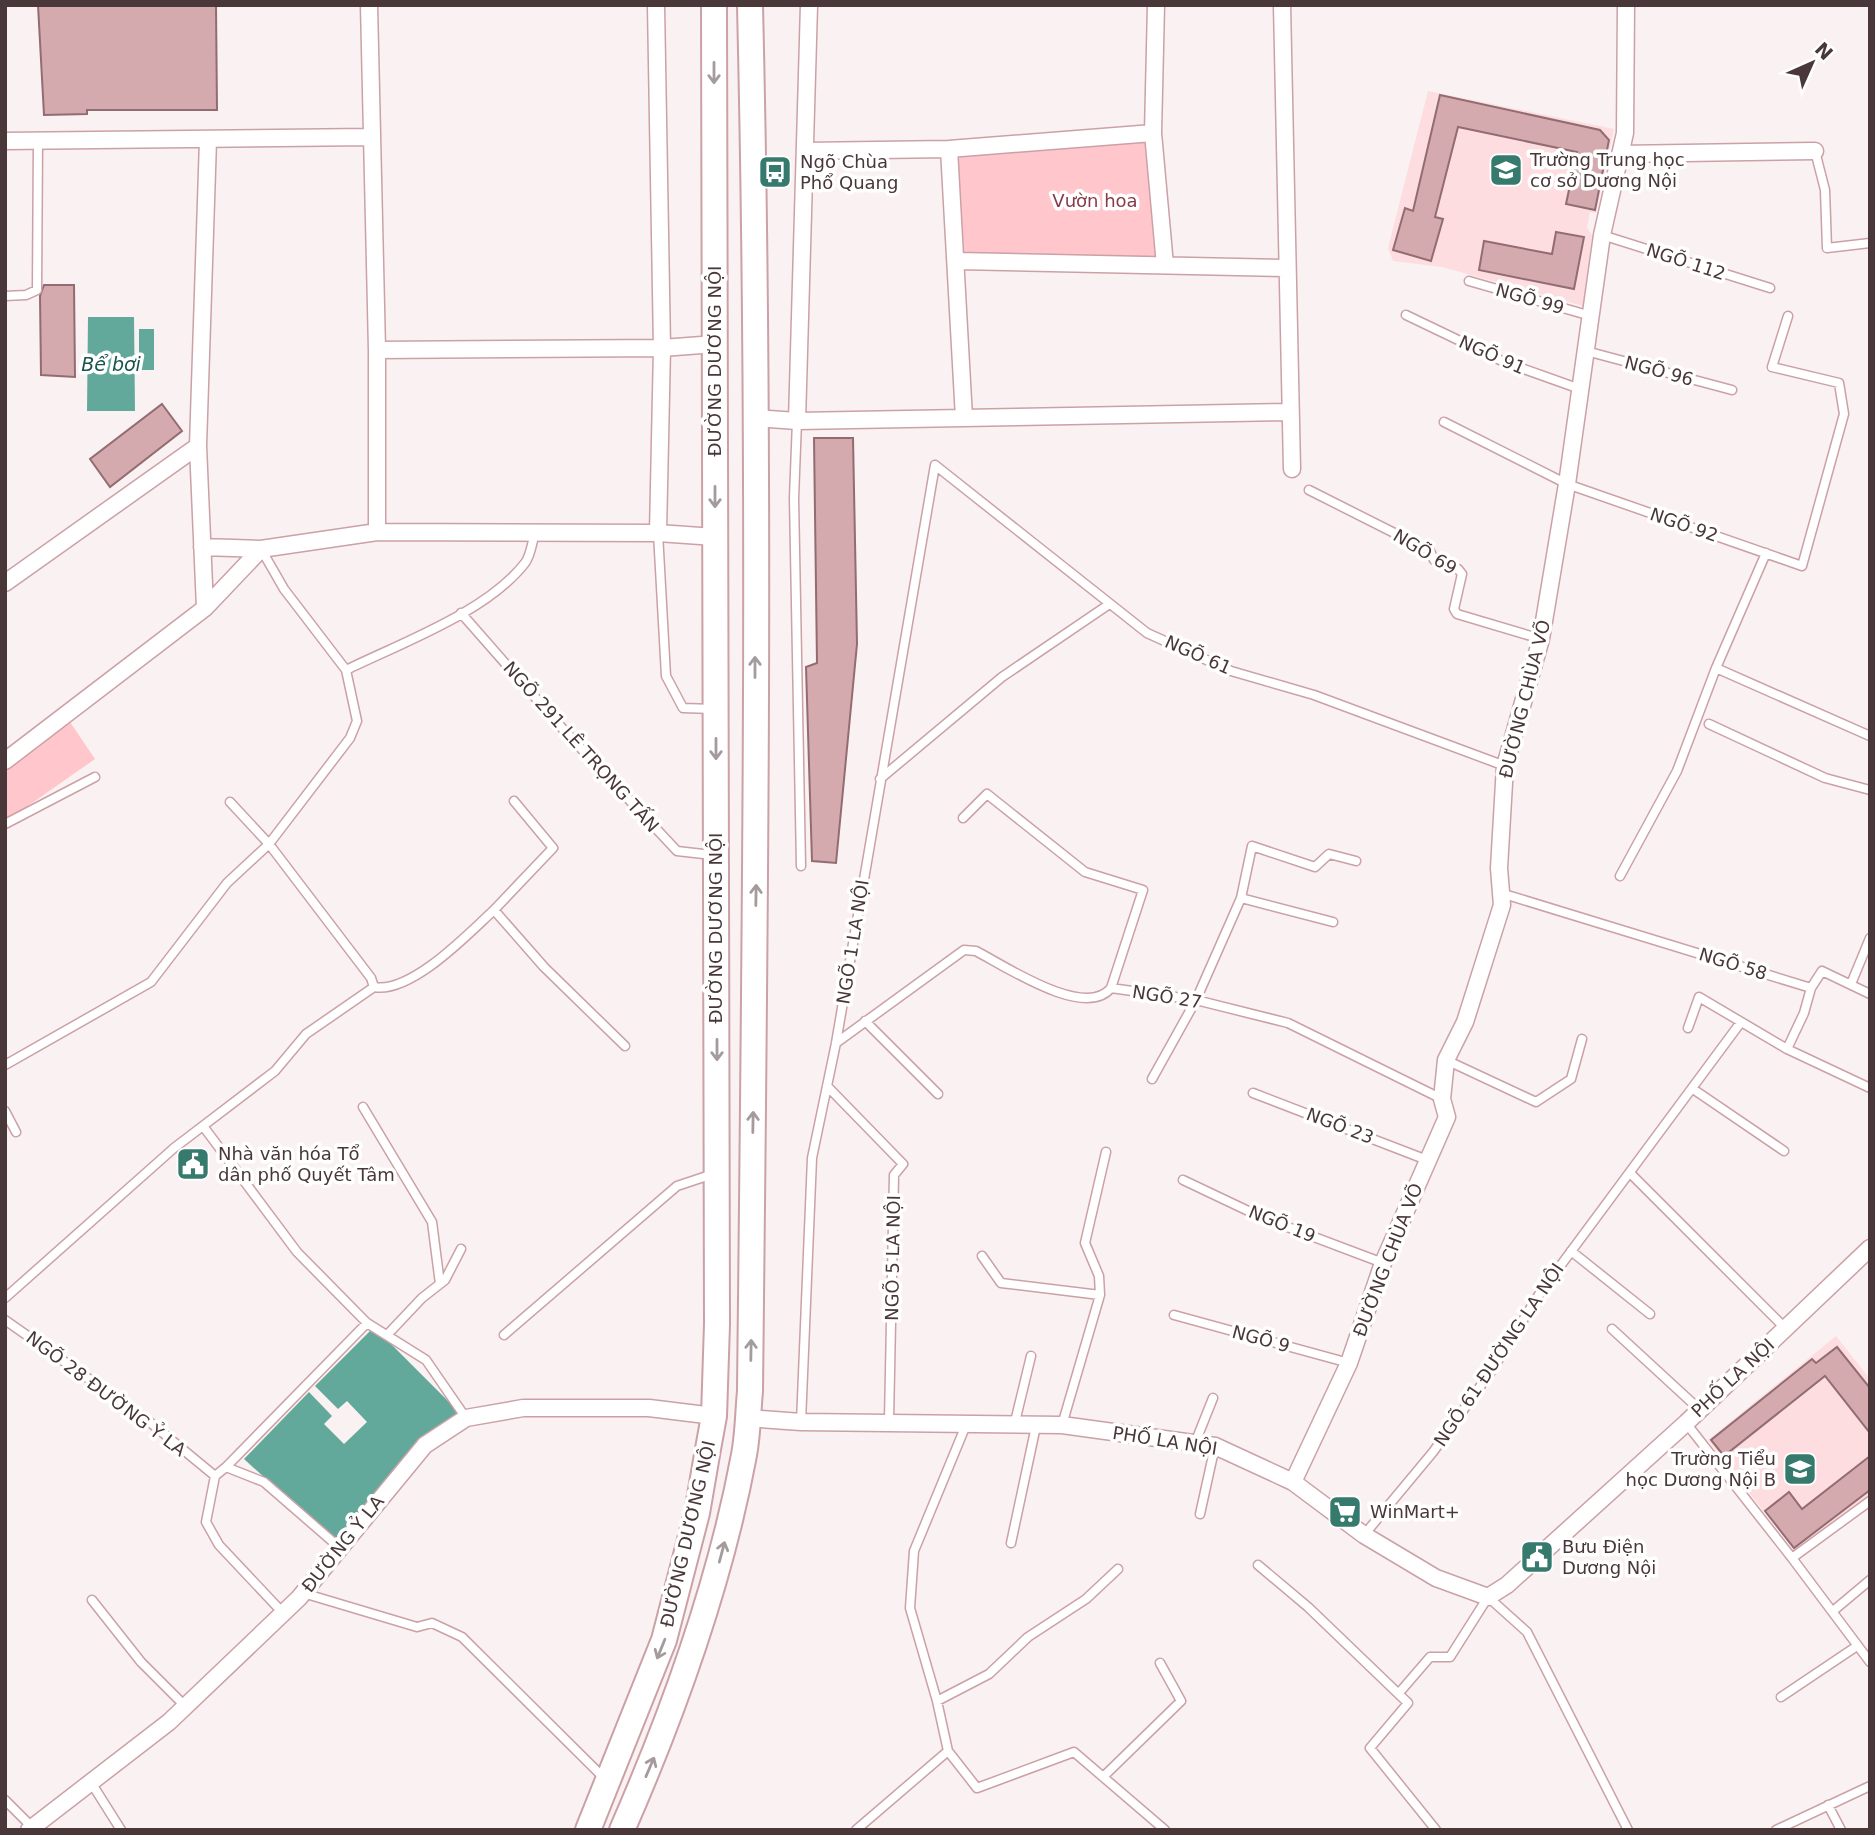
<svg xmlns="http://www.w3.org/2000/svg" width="1875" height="1835" viewBox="0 0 1875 1835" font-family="'DejaVu Sans',sans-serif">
	<rect width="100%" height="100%" fill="#faf1f2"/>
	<!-- built -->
	<path fill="#fddde0" d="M1428 91 1614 129 1596 213 1590 212 1587 228 1592 235 1583 306 1442 267 1393 261 1388 248Z
		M1836 1336 1870 1379V1499L1797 1554 1708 1440Z"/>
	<!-- green -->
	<path fill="#ffc6cc" d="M1151 136 1162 263 960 258 952 152Z
		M66 716 95 759 5 822V763Z"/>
	<!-- water -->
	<path fill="#63a99b" d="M88 317H134L135 411H87Z
		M139 329H154V370H139Z
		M374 1327 464 1417 424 1445 340 1546 244 1459 309 1392 332 1416 324 1424 344 1444 367 1422 347 1401 338 1409 315 1386Z"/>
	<!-- building -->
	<path fill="#d4aaaf" stroke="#926c70" stroke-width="2" d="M38 5H216L217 110H87V114L44 115Z
		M1440 95 1600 130 1609 140 1595 210 1566 204 1577 152 1458 127 1435 217 1443 219 1431 261 1393 250 1405 208 1413 211Z
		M1556 232 1584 237 1574 289 1479 270 1484 241 1552 254Z
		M44 285H74L75 377 41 375 40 296Z
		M162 404 182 431 110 487 90 459Z
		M814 438H853L857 644 836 863 812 861 806 667 817 663Z
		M1837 1347 1870 1388V1433L1825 1376 1724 1456 1711 1440 1812 1359 1816 1363Z
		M1870 1456V1490L1794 1548 1765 1511 1789 1492 1802 1509Z"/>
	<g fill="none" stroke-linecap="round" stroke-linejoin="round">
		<defs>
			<path id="lane" d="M1815 151 1825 190 1827 248 1870 243
				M1602 235 1770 288
				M1469 281 1591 316
				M5 296 26 295 37 290 38 141
				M1406 315 1504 362 1580 389
				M1586 351 1732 390
				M797 421 794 498 801 866
				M1444 422 1567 484 1802 566 1844 414 1839 383 1772 367 1788 316
				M1309 490 1430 551 1434 560 1458 569 1462 574 1454 609 1457 614 1541 639
				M658 533 666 676 683 708 713 709
				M261 549 284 589 346 670C401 643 487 612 525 563 531 555 532 542 535 533
				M1766 553 1716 668 1870 736
				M461 613 562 728 677 851 712 855
				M1709 724 1825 778 1870 790
				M880 779 1002 677 1108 605
				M514 801 553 848 494 910 544 967 625 1046
				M230 802 269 844 371 978 374 987
				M963 818 987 794 1085 872 1143 890 1111 988 1196 1000 1288 1023 1442 1099
				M5 824 95 777
				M1620 876 1677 771 1716 668
				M1504 894 1811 988 1804 1013 1787 1049 1870 1088
				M1241 898 1333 922
				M1851 984 1870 938
				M374 987C411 994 468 934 494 910
				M1811 988 1822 971 1870 994
				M865 1021 938 1094
				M1688 1028 1699 997 1787 1049
				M836 1043 964 950 976 951C1005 966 1085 1020 1111 988
				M1446 1060 1536 1102 1571 1079 1582 1039
				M5 1065 151 982 227 883 269 844 350 738 357 721 346 670
				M1152 1079 1196 1000 1241 898 1252 846 1315 867 1329 854 1356 861
				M827 1086 903 1164 894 1175 889 1421
				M1693 1089 1784 1151
				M1253 1093 1427 1160
				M363 1107 432 1222 440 1284
				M5 1111 16 1132
				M203 1126 297 1252 367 1323 426 1360 466 1418
				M1631 1174 1786 1329
				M1183 1180 1261 1217 1383 1263
				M1571 1251 1650 1314
				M982 1256 1001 1283 1100 1295 1062 1425
				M1100 1295 1099 1276 1085 1243 1106 1152
				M5 1298 174 1148 275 1071 306 1034 374 987
				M1174 1315 1349 1363
				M5 1320 146 1419 215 1476
				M1612 1329 1700 1410
				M387 1335 422 1298 445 1280 461 1249
				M504 1335 677 1186 713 1174
				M801 1422 812 1158 836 1043 935 465 1147 633 1231 671 1314 695 1505 766
				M1686 1423 1792 1558 1870 1662
				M966 1425 914 1551 910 1608 937 1701 948 1751 977 1788 1074 1752 1165 1830
				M1014 1426 1031 1356
				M1195 1443 1213 1398
				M226 1467 367 1323
				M215 1476 206 1522 219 1545 283 1613
				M215 1476 226 1467 264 1482 340 1548
				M1200 1514 1215 1446
				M1364 1535 1433 1452 1492 1370 1538 1296 1741 1022
				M1011 1543 1036 1426
				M1792 1558 1870 1501
				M1258 1565 1308 1607 1408 1703 1370 1748 1436 1830
				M303 1593 417 1627 432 1623 462 1637 604 1778
				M92 1600 141 1662 186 1707
				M1833 1611 1870 1580
				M1399 1693 1430 1657H1450L1488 1597 1527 1632 1628 1830
				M1781 1697 1857 1646
				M937 1701 989 1674 1028 1637 1086 1599 1118 1569
				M1103 1777 1181 1701 1160 1663
				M92 1784 121 1830
				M5 1800 32 1827
				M1828 1805 1841 1830
				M856 1830 948 1751
				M1776 1830 1870 1786"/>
			<path id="street" d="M369 5 377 350V532
				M656 5 662 348 658 533
				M1282 5 1292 469
				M1153 133 1165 265
				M5 141 370 137
				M949 149 964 418
				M805 151 949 149 1153 133 1156 5
				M1620 154 1815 151
				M957 261 1287 268
				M377 350 662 348 715 344
				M755 418 797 421 1290 412
				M797 421 809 5
				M198 446 205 608
				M202 547 261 549
				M5 583 198 446 208 140
				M5 761 205 608 261 549 377 532 658 533 715 537
				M747 1418 801 1422 1062 1425 1215 1446 1293 1482 1364 1535 1436 1578 1488 1597 1507 1585 1686 1423 1870 1248
				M1293 1482 1349 1363 1383 1263 1447 1117 1442 1099 1446 1060 1465 1022 1502 905 1499 868 1505 766 1541 639 1567 484 1602 235 1625 133 1626 5
				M29 1830 169 1722 299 1598 425 1445 466 1418 523 1408H649L714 1416"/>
			<path id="primary" d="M588 1830 664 1640 697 1513 708 1449 714 1416 717 1324 714 5
				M622 1830C675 1709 720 1584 744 1455 748 1434 748 1412 750 1391 755 929 761 467 750 5"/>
		</defs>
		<!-- lane casing -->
		<use href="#lane" stroke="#cba1a6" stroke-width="11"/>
		<!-- street casing -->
		<use href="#street" stroke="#cba1a6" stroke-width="19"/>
		<!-- primary casing -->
		<use href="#primary" stroke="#cba1a6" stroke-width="28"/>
		<!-- lane -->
		<use href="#lane" stroke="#fff" stroke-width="8"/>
		<!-- street -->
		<use href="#street" stroke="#fff" stroke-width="16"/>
		<!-- primary -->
		<use href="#primary" stroke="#fff" stroke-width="24"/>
	</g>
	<!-- one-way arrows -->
	<defs><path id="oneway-shaft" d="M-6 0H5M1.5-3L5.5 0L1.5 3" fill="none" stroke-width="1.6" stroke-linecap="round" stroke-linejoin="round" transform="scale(1.75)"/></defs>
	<g stroke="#a49b9c">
		<use href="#oneway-shaft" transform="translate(714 73) rotate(90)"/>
		<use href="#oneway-shaft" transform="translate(715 497) rotate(90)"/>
		<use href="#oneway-shaft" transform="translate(755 667) rotate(-90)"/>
		<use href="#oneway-shaft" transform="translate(716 749) rotate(90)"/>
		<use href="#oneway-shaft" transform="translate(756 895) rotate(-89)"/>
		<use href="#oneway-shaft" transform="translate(717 1050) rotate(90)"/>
		<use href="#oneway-shaft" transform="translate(753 1122) rotate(-89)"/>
		<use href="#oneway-shaft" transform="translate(751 1350) rotate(-89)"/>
		<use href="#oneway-shaft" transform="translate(722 1552) rotate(-75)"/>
		<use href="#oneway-shaft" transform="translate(661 1649) rotate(112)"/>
		<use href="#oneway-shaft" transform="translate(650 1767) rotate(-67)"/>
	</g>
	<!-- icons -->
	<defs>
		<symbol id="school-square" viewBox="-11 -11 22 22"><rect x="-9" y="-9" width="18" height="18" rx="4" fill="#367a6d" stroke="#fff"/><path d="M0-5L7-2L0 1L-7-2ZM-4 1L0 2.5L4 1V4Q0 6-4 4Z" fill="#fff"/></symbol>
		<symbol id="bus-square" viewBox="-11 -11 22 22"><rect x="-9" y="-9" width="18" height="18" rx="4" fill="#367a6d" stroke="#fff"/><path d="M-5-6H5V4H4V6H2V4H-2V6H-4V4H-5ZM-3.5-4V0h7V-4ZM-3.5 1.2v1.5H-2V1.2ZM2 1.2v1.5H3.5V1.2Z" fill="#fff"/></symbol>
		<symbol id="civic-square" viewBox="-11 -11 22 22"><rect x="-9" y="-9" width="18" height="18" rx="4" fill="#367a6d" stroke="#fff"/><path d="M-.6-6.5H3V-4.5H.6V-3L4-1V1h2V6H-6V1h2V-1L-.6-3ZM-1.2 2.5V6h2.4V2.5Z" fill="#fff"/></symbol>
		<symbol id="supermarket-square" viewBox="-11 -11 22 22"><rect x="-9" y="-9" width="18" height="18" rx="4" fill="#367a6d" stroke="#fff"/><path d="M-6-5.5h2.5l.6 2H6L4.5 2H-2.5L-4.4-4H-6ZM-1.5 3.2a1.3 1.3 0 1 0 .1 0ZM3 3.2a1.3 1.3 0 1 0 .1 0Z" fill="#fff"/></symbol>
	</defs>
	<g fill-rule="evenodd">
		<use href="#school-square" x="1487" y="151" width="38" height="38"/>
		<use href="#bus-square" x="756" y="153" width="38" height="38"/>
		<use href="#civic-square" x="174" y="1145" width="38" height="38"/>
		<use href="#school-square" x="1781" y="1450" width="38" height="38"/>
		<use href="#supermarket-square" x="1326" y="1493" width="38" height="38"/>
		<use href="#civic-square" x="1518" y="1538" width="38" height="38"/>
	</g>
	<g text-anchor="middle" stroke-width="7" stroke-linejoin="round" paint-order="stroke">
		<!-- poi labels -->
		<g font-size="18" fill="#493739" stroke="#fff" text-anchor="start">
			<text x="1530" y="166">Trường Trung học<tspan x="1530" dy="21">cơ sở Dương Nội</tspan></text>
			<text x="800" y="168">Ngõ Chùa<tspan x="800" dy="21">Phổ Quang</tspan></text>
			<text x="218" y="1160">Nhà văn hóa Tổ<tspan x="218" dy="21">dân phố Quyết Tâm</tspan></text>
			<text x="1776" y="1465" text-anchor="end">Trường Tiểu<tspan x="1776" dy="21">học Dương Nội B</tspan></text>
			<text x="1370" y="1518">WinMart+</text>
			<text x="1562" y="1553">Bưu Điện<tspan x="1562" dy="21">Dương Nội</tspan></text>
		</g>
		<!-- park labels -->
		<g font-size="18" fill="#873b48" stroke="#fff">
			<text x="1095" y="207">Vườn hoa</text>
		</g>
		<!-- street labels -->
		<g font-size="18" fill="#493739" stroke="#fff">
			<text transform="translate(1686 262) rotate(18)" y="6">NGÕ 112</text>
			<text transform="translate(1530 299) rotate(16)" y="6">NGÕ 99</text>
			<text transform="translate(1492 355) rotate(24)" y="6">NGÕ 91</text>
			<text transform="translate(715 361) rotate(-90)" y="6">ĐƯỜNG DƯƠNG NỘI</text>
			<text transform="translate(1659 371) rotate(15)" y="6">NGÕ 96</text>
			<text transform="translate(1684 525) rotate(19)" y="6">NGÕ 92</text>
			<text transform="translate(1425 552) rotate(31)" y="6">NGÕ 69</text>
			<text transform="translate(1198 655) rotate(24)" y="6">NGÕ 61</text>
			<text transform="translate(1525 699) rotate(-76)" y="6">ĐƯỜNG CHÙA VÕ</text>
			<text transform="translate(581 747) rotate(48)" y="6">NGÕ 291 LÊ TRỌNG TẤN</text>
			<text transform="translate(716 928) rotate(-90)" y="6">ĐƯỜNG DƯƠNG NỘI</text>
			<text transform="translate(853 942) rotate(-81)" y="6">NGÕ 1 LA NỘI</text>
			<text transform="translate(1733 964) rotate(17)" y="6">NGÕ 58</text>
			<text transform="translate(1167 997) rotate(9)" y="6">NGÕ 27</text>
			<text transform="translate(1340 1126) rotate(21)" y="6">NGÕ 23</text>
			<text transform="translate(1282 1224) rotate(22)" y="6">NGÕ 19</text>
			<text transform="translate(893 1258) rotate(-89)" y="6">NGÕ 5 LA NỘI</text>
			<text transform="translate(1388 1260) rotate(-69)" y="6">ĐƯỜNG CHÙA VÕ</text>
			<text transform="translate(1261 1339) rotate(15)" y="6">NGÕ 9</text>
			<text transform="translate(1499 1355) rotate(-56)" y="6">NGÕ 61 ĐƯỜNG LA NỘI</text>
			<text transform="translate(1733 1378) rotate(-43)" y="6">PHỐ LA NỘI</text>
			<text transform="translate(106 1394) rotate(37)" y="6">NGÕ 28 ĐƯỜNG Ỷ LA</text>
			<text transform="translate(1165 1441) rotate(9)" y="6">PHỐ LA NỘI</text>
			<text transform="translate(688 1534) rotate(-77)" y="6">ĐƯỜNG DƯƠNG NỘI</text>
			<text transform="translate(343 1544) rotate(-51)" y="6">ĐƯỜNG Ỷ LA</text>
		</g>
		<!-- water labels -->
		<g font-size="19" font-style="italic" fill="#19544a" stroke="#fff">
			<text x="111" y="371">Bể bơi</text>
		</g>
	</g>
	<!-- border -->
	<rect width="1875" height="1835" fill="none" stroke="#493739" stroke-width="14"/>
	<!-- north arrow -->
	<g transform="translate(1812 63) rotate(45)" stroke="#ffffff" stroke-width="5" paint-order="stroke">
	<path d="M0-5L12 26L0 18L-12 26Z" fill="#493739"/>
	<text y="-10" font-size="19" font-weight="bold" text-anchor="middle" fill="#493739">N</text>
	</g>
</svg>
